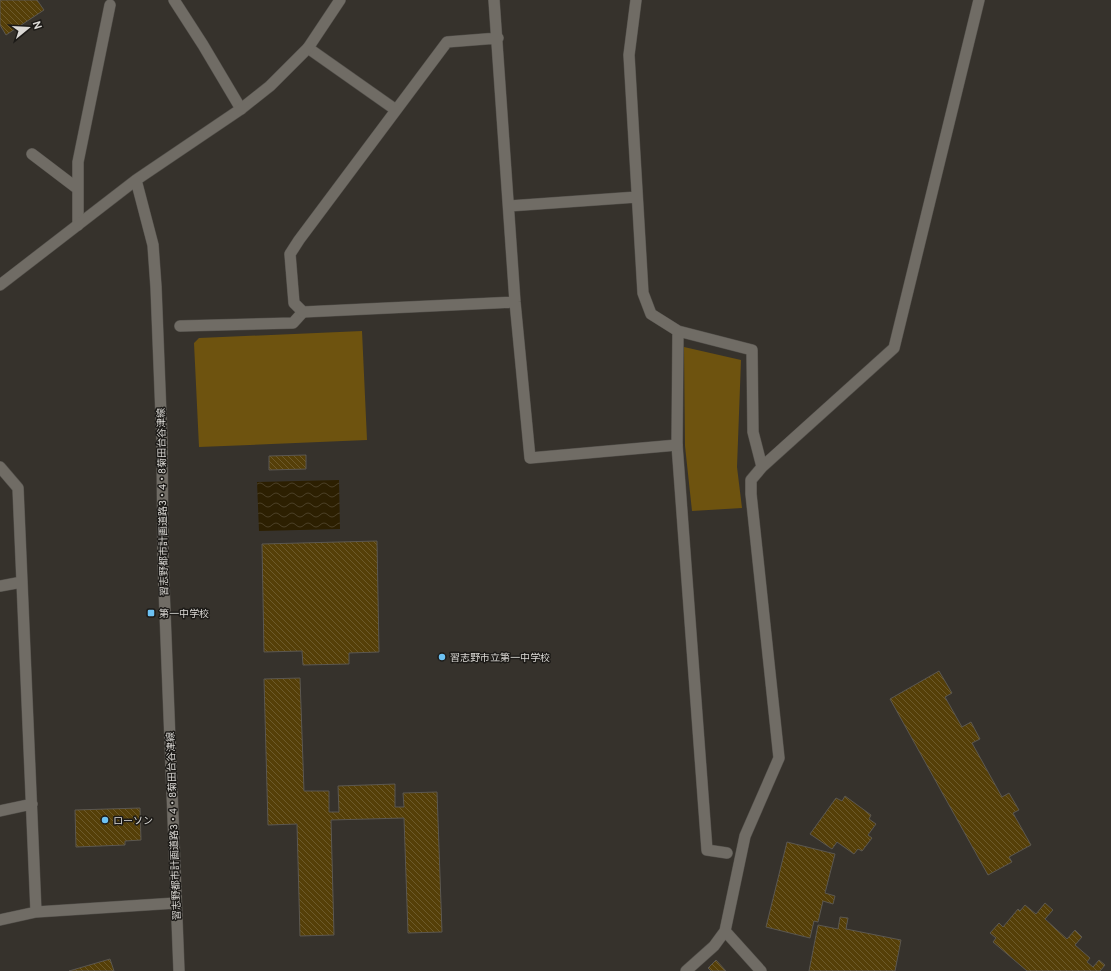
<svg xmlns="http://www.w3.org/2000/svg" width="1111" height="971" viewBox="0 0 1111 971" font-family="Overpass,'Noto Sans JP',sans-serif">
	<defs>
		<pattern id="water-waves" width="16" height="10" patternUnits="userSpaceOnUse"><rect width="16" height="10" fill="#2c1f01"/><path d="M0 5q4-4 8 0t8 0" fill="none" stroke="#4a3f25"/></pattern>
		<pattern id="building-back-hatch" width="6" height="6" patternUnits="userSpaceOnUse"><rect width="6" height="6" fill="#553f08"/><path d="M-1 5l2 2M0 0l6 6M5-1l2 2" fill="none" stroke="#6d5a2b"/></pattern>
	</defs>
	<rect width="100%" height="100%" fill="#36322c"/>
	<!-- park -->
	<path fill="#6e530f" d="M362 331 367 440 199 447 194 343 199 338Z
		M684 347 741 360 737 467 742 508 692 511 685 446Z"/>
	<!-- water -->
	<path fill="url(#water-waves)" d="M339 480 340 529 259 531 257 482Z"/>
	<!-- building -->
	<path fill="url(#building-back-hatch)" stroke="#5b5750" d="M0 0H37L44 10 6 35 0 25Z
		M306 455V469L269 470V456Z
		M377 541 379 652 349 653V664L303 665 302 651 264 652 262 544Z
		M939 671 952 693 945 697 962 727 971 722 980 739 972 743 1002 797 1009 793 1019 810 1013 813 1031 845 1009 857 1012 862 988 875 890 699Z
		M300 678 304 791H329V812H339L338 786 395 784V807H404L403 793 437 792 442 932 408 933 404 818 331 820 334 935 300 936 297 824 268 825 264 679Z
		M845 796 871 815 869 819 876 824 868 835 872 838 862 851 858 849 854 854 837 842 832 849 810 834 836 798 842 801Z
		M140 808 141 840 125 841V845L76 847 75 810Z
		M787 842 835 854 825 893 835 896 833 904 823 901 818 922 814 921 810 938 766 927Z
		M1045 903 1053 910 1045 919 1067 939 1075 930 1082 937 1075 945 1090 958 1087 962 1093 967 1099 960 1105 965 1100 971H1027L993 942 996 938 990 933 999 923 1003 927 1018 909 1020 911 1025 905 1036 914Z
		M840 917 848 918 846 929 901 940 895 971H809L818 925 838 929Z
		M110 959 114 971H69Z
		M716 960 726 971H711L708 968Z"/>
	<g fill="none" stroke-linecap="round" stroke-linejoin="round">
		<defs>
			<path id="service" d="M32 154 78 189
				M78 225V162L110 5"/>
			<path id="pedestrian" d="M180 326 293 323 303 312
				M677 445 707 850 727 853"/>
			<path id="minor" d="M174 0 203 45 241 109
				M494 0 515 302 530 458 677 445 678 331
				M636 0 629 55 643 293 651 314 678 331 752 350 753 432 762 467
				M498 38 447 42 299 240 290 254 294 303 303 312 515 302
				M308 48 396 110
				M509 206 637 197
				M0 467 18 488 36 912
				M0 586 22 582
				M0 811 32 804
				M0 920 36 912 176 903
				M725 931 761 971
				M686 971 714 946 725 931 745 836 779 758 751 494V480L762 467 894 348 979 0"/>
			<path id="tertiary" d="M136 180 153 245 156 287 162 441 163 561 179 971
				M0 285 136 180 241 109 270 86 308 48 340 0"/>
		</defs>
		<!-- service casing -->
		<use href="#service" stroke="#524f4a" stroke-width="12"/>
		<!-- pedestrian casing -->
		<use href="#pedestrian" stroke="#524f4a" stroke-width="12"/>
		<!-- minor casing -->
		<use href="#minor" stroke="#524f4a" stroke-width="12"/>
		<!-- tertiary casing -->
		<use href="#tertiary" stroke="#524f4a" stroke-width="12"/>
		<!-- service -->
		<use href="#service" stroke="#706c65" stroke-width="11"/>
		<!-- pedestrian -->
		<use href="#pedestrian" stroke="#706c65" stroke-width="11"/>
		<!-- minor -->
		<use href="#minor" stroke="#706c65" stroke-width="11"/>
		<!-- tertiary -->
		<use href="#tertiary" stroke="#706c65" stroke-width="11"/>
	</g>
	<!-- markers -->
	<g fill="#6dc2f3" stroke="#1c1a17" stroke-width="1.5">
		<rect x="147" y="609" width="8" height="8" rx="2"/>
		<circle cx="442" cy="657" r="4"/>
		<circle cx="105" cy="820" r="4"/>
	</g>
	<g text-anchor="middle" stroke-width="3" stroke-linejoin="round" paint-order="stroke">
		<!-- street labels -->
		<g font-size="10" fill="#dbd9d5" stroke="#1c1a17">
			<text transform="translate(162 502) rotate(-91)" y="4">習志野都市計画道路3・4・8菊田台谷津線</text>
			<text transform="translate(173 826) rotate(-92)" y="4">習志野都市計画道路3・4・8菊田台谷津線</text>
		</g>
		<!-- poi labels -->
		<g font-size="10" fill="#dbd9d5" stroke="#1c1a17" text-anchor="start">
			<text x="159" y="617">第一中学校</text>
			<text x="450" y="661">習志野市立第一中学校</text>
			<text x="113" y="824">ローソン</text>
		</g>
	</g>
	<!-- north arrow -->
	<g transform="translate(28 28) rotate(72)" stroke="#1c1a17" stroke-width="3" paint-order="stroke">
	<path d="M0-3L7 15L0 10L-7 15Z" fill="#dbd9d5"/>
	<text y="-6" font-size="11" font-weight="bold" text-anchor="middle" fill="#dbd9d5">N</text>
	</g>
</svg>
